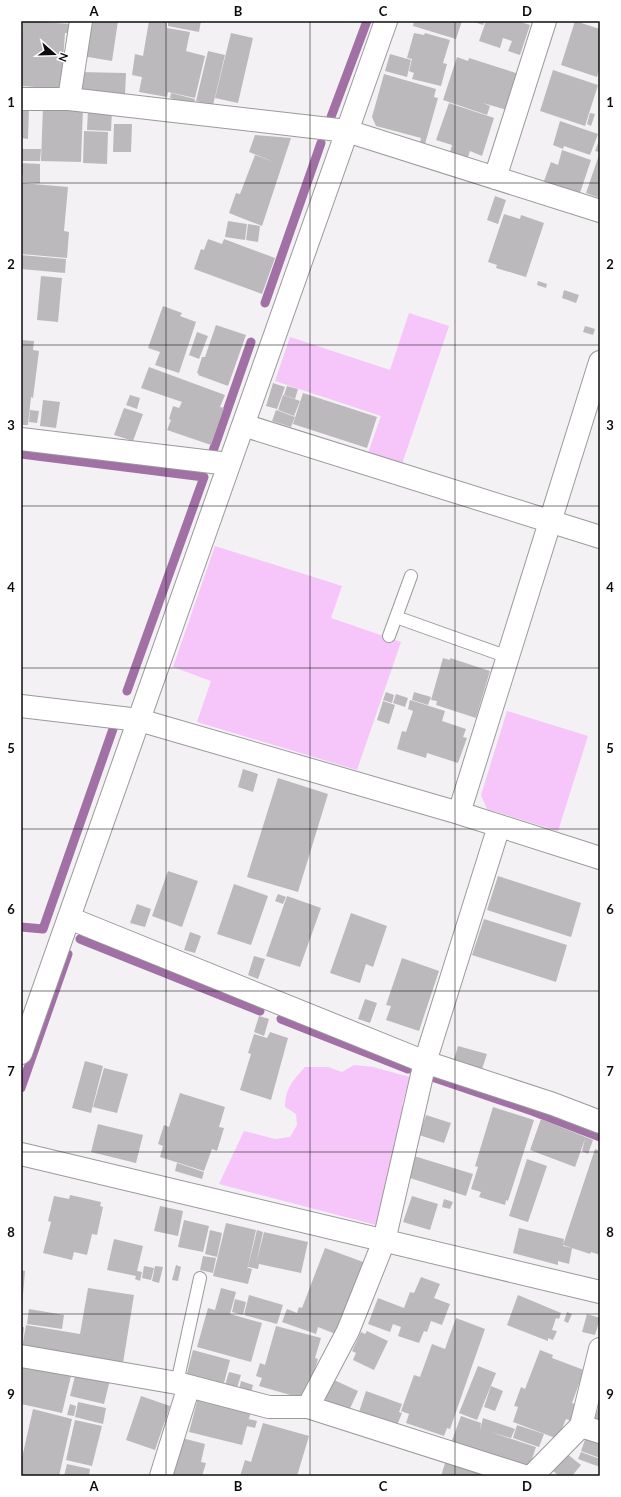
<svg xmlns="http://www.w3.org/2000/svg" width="621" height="1497" viewBox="0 0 621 1497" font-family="Lato,sans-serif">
	<rect width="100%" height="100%" fill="#f4f1f4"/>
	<!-- green -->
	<path fill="#f6c5f9" d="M409 313 449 326 402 464 368 453 381 416 275 381 290 337 390 370Z
		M215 546 342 586 331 618 401 642 357 770 197 722 211 681 173 667Z
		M507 711 588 736 558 831 487 809 481 795Z
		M354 1065 373 1067 410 1077 402 1105 409 1115 380 1226 219 1184 244 1131 275 1139 290 1137 297 1125 296 1114 285 1107C285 1089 293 1080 305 1067H328L342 1072Z"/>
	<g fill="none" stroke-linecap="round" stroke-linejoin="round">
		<!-- stream -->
		<path stroke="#a170a5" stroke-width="9" d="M331 117 367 21
			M265 303 321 143
			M213 451 251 342
			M21 454 204 477 127 691
			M21 927 43 929 113 729
			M80 939 260 1011
			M281 1019 408 1069
			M435 1078 532 1111 600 1137
			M21 1088 68 954"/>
	</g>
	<!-- building -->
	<path fill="#bcb9bc" d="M23 21 72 24V33H65L61 89 35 92 36 87 21 86V56Z
		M88 21H118L112 61 82 56Z
		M149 21H167V28L190 32 186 51 205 56 195 98 168 92 167 97 139 92 142 77 132 75 135 54 143 56Z
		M168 21H201L199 32 168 26Z
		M414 21H462L456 39 413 26Z
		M471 21H485L483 25Z
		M486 21H517L530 25 520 55 508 51 512 41 503 38 500 48 479 41Z
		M575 21 600 29V66L597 77 561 65Z
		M231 33 253 38 238 103 215 98Z
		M414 33 424 35 425 33 450 40 443 63 447 64 441 86 412 79 414 73 409 71 412 59 407 58Z
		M208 51 225 55 213 105 196 101Z
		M390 54 411 60 407 77 385 71Z
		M457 57 468 61 469 58 519 74 507 110 483 103 490 106 487 115 443 100Z
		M553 70 598 85 585 126 540 111Z
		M79 72 126 73 125 95 78 94Z
		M384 74 436 89 434 97 438 98 425 144 420 143 421 138 376 126 372 117Z
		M171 93 195 99 194 104 170 98Z
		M449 103 494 118 482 156 470 151 468 157 450 152 452 145 436 140Z
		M43 106 83 108 81 162 41 161Z
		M21 107 29 108 28 139 21 138Z
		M88 110H112L111 131 87 130Z
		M590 113 595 114 591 126 587 124Z
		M560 121 598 134 590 155 564 146 563 149 553 145Z
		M114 124H132L131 152H113Z
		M84 131 108 132 107 164 83 163Z
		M255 135 291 138 262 226 229 213 236 193 240 194 255 155 274 162 249 152Z
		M600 138V198L586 193 600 152 595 151Z
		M21 149H41L40 161H21Z
		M562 150 591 160 580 193 544 181 551 162 558 165Z
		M21 163 40 164V183L23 182V175H21Z
		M22 183 68 187 64 231 69 232 67 258 21 254V198Z
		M495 196 506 200 498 224 487 220Z
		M504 214 520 219 521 215 544 223 526 277 496 268 497 265 488 262Z
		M228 221 247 224 245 240 225 237Z
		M248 224 260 226 258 242 246 240Z
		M208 239 222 244 224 239 275 258 262 294 194 269 201 249 204 250Z
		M21 255 66 259 65 273 21 269Z
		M41 276 62 278 58 322 37 320Z
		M538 281 547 284 546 288 537 285Z
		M564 290 579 295 576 303 562 298Z
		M163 306 182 313 180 316 196 322 179 373 155 365 160 352 148 348Z
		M216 325 246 335 228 386 198 375 199 374 197 373 202 357H205Z
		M585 326 595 329 593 335 583 332Z
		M197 332 208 336 199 359 189 355Z
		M21 340 34 341 33 350 39 351 33 398 31 397 28 425H21Z
		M149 367 225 395 220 407 224 408 211 445 167 430 171 420 169 419 173 406 179 408 182 402 141 388Z
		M273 383 285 387 277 409 266 406Z
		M287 386 298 389 295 399 284 395Z
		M303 393 377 417 367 448 293 424Z
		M130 395 140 398 137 409 126 405Z
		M283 395 300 401 294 416 278 410Z
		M43 400 60 402 56 428 40 426Z
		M124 408 143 414 133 441 114 435Z
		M30 410 39 411 37 423 29 422Z
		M276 410 295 417 291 427 272 421Z
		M443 658 450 660V658L490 671 476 718 436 705 437 701 431 700Z
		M386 692 394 695 392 703 383 700Z
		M414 692 431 697 428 705 412 700Z
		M396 694 408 698 405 707 393 703Z
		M410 700 445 711 442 721 466 729 463 737 467 738 458 763 427 753 426 758 397 749 402 731 406 732 413 711 408 709Z
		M383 701 395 705 389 724 377 720Z
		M243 769 258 774 253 792 238 787Z
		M278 778 328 794 298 892 247 877Z
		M168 871 198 881 182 927 152 916Z
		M498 876 581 903 571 937 487 910Z
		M234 884 268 896 251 945 217 934Z
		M278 894 286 897 283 904 275 901Z
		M287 896 321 908 300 967 266 956Z
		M137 904 151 909 145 927 130 923Z
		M351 913 387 926 373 967 366 964 360 983 330 973Z
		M484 919 567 945 556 982 472 955Z
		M190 932 201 936 195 953 184 950Z
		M254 956 265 959 258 979 248 975Z
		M402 958 439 971 419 1031 386 1020 391 1006 386 1005Z
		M365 999 377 1003 370 1023 358 1019Z
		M259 1016 269 1019 264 1036 254 1032Z
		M270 1032 288 1038 271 1100 240 1090 251 1054 248 1053 254 1034 267 1038Z
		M458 1046 487 1054 482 1069 454 1060Z
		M85 1061 103 1066 91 1113 72 1108Z
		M104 1068 128 1074 117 1113 93 1107Z
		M180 1093 225 1107 219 1127 224 1128 217 1151 212 1149 204 1171 160 1157 163 1146 158 1144 164 1125 169 1127Z
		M493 1107 534 1120 508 1201 506 1200 505 1205 479 1197 481 1192 471 1189 478 1167 475 1166Z
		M426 1115 451 1123 444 1143 419 1135Z
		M541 1119 593 1140 588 1154 582 1151 585 1139 575 1167 530 1150Z
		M98 1124 143 1135 136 1163 91 1152Z
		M595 1149 600 1151V1255L591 1252 590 1254 563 1245Z
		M414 1156 473 1174 466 1196 407 1177Z
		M527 1159 547 1166 528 1222 509 1216Z
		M177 1163 204 1172 202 1179 175 1171Z
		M70 1195 101 1202 100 1206 103 1207 97 1235 92 1234 87 1255 74 1252 72 1260 43 1253 51 1222 48 1221 54 1196 69 1199Z
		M412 1196 438 1204 430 1230 403 1222Z
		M444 1199 453 1202 450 1209 442 1207Z
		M160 1206 183 1211 178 1236 154 1231Z
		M184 1220 209 1226 203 1252 178 1247Z
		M226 1223 256 1230 247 1271 248 1268 252 1269 248 1284 213 1276Z
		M519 1228 564 1239 563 1246 572 1248 569 1264 558 1261V1265L513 1253Z
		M210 1230 222 1233 217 1257 205 1254Z
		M257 1230 263 1232 256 1264 264 1232 308 1242 301 1273 259 1264 258 1269 248 1267Z
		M114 1239 143 1246 137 1271 142 1272 140 1281 135 1279 136 1276 107 1270Z
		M325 1248 366 1263 338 1335 318 1327 316 1334 282 1322 287 1309 297 1313 299 1307 302 1308Z
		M203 1256 216 1258 213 1273 200 1270Z
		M176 1265 181 1267 178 1281 172 1280Z
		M144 1266 154 1268 151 1280 142 1278Z
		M155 1266 163 1267 159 1283 152 1281Z
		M21 1270 25 1271 22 1307H21Z
		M421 1277 440 1284 434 1298 450 1304 442 1325 431 1321 427 1332 424 1331 419 1343 398 1336 401 1327 393 1324 390 1332 368 1324 378 1298 404 1308 410 1292 414 1293Z
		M88 1288 134 1295 123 1363 22 1347 26 1325 80 1334Z
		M221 1288 236 1292 230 1314 262 1323 251 1362 197 1347 208 1308 215 1310Z
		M249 1295 283 1305 277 1324 244 1315Z
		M518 1295 561 1313 559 1319 556 1318 552 1330 557 1331 553 1340 548 1338V1341L507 1325Z
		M235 1299 246 1302 243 1315 232 1312Z
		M29 1309 64 1315 62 1329 27 1324Z
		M567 1312 572 1314 568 1323 564 1321Z
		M587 1314 600 1318 595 1335 582 1332Z
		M456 1318 485 1329 450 1429 447 1428 444 1436 406 1423 409 1414 401 1411 414 1375 420 1377 432 1344 445 1349Z
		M276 1326 321 1338 315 1358 318 1359 312 1378 310 1377 304 1399 259 1386 262 1378 256 1376 260 1363 265 1365Z
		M21 1327H24L23 1339H21Z
		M367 1331 388 1341 374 1370 353 1360 356 1353 352 1351 361 1332 365 1334Z
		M193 1350 230 1360 223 1387 186 1377Z
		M540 1350 553 1355 552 1358 584 1370 572 1403 577 1405 571 1421 566 1419 558 1439 513 1422 518 1407 514 1406 521 1387 525 1389Z
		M23 1365 71 1376 62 1413 21 1404V1368H22Z
		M478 1366 496 1373 477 1420 459 1413Z
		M76 1372 110 1380 104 1404 70 1396Z
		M229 1372 241 1375 237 1388 225 1385Z
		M334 1380 358 1391 348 1413 324 1402Z
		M241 1381 253 1385 251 1393 239 1390Z
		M491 1386 503 1391 495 1411 484 1407Z
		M366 1391 402 1404 399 1412 402 1413 396 1428 358 1415Z
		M141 1396 170 1406 155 1450 126 1440Z
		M198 1398 251 1411 242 1445 189 1432Z
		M78 1402 106 1408 103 1424 75 1417Z
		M70 1404 76 1406 74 1416 67 1415Z
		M600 1404V1422L594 1420Z
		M33 1409 72 1419 59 1476H21V1462Z
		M461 1416 481 1423 480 1430 483 1418 515 1429 511 1438 490 1432 536 1447 529 1468 451 1443Z
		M249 1419 257 1421 255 1428 247 1426Z
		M75 1420 102 1426 92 1466 66 1460Z
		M263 1423 309 1436 297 1476H240L245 1460 251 1462Z
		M517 1425 544 1434 539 1447 513 1438Z
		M587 1434 600 1439V1458L581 1451Z
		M182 1438 205 1444 201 1462 206 1463 202 1476H173Z
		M581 1452 600 1459V1467L578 1459Z
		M566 1453 581 1465 572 1476H559L552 1470Z
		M446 1460 490 1476H441Z
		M67 1464 90 1469 89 1476H64Z"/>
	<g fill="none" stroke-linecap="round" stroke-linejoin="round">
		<defs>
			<path id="lane" d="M396 617 508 657
				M389 636 411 576
				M177 1383 200 1278"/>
			<path id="street" d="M21 99H69L347 131 600 211
				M69 99 81 21
				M495 178 545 21
				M243 425 600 537
				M21 439 229 464
				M21 706 139 720 459 813 600 858
				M459 813 600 362
				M69 918 425 1062 553 1104 600 1122
				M21 1053 386 21
				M21 1154 600 1292
				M21 1356 177 1383 269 1407H308L524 1476
				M308 1407 348 1331 384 1241 425 1062 499 826
				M581 1426 600 1432
				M161 1476 189 1386
				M532 1476 581 1426 600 1349"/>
		</defs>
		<!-- lane casing -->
		<use href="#lane" stroke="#9c999c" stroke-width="14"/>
		<!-- street casing -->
		<use href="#street" stroke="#9c999c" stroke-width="24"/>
		<!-- lane -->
		<use href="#lane" stroke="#fff" stroke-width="12"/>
		<!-- street -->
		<use href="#street" stroke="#fff" stroke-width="22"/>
	</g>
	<!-- grid -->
	<path fill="none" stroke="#0c0c0d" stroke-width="1" stroke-opacity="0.55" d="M166 21V1476M310 21V1476M455 21V1476M21 183H600M21 345H600M21 506H600M21 668H600M21 829H600M21 991H600M21 1152H600M21 1314H600"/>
	<!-- border -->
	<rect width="621" height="1497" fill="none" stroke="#ffffff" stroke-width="44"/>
	<!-- north arrow -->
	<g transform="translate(54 54) rotate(110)" stroke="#ffffff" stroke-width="3" paint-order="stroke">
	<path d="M0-3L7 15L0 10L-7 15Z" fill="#0c0c0d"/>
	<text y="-6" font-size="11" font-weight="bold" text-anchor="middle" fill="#0c0c0d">N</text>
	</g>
	<rect x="22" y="22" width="577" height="1453" fill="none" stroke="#0c0c0d" stroke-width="1.5"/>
	<g font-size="13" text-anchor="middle" font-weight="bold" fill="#0c0c0d">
		<text x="94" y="16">A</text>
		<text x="238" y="16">B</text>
		<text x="383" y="16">C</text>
		<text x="527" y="16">D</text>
		<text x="11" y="107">1</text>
		<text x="610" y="107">1</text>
		<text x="11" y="269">2</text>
		<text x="610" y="269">2</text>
		<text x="11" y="430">3</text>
		<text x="610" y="430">3</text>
		<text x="11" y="592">4</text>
		<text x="610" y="592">4</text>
		<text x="11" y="753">5</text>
		<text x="610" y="753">5</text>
		<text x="11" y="914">6</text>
		<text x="610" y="914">6</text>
		<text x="11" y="1076">7</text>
		<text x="610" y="1076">7</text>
		<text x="11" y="1237">8</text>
		<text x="610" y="1237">8</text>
		<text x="11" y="1399">9</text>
		<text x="610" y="1399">9</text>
		<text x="94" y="1491">A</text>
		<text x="238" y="1491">B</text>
		<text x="383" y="1491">C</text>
		<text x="527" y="1491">D</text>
	</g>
</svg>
